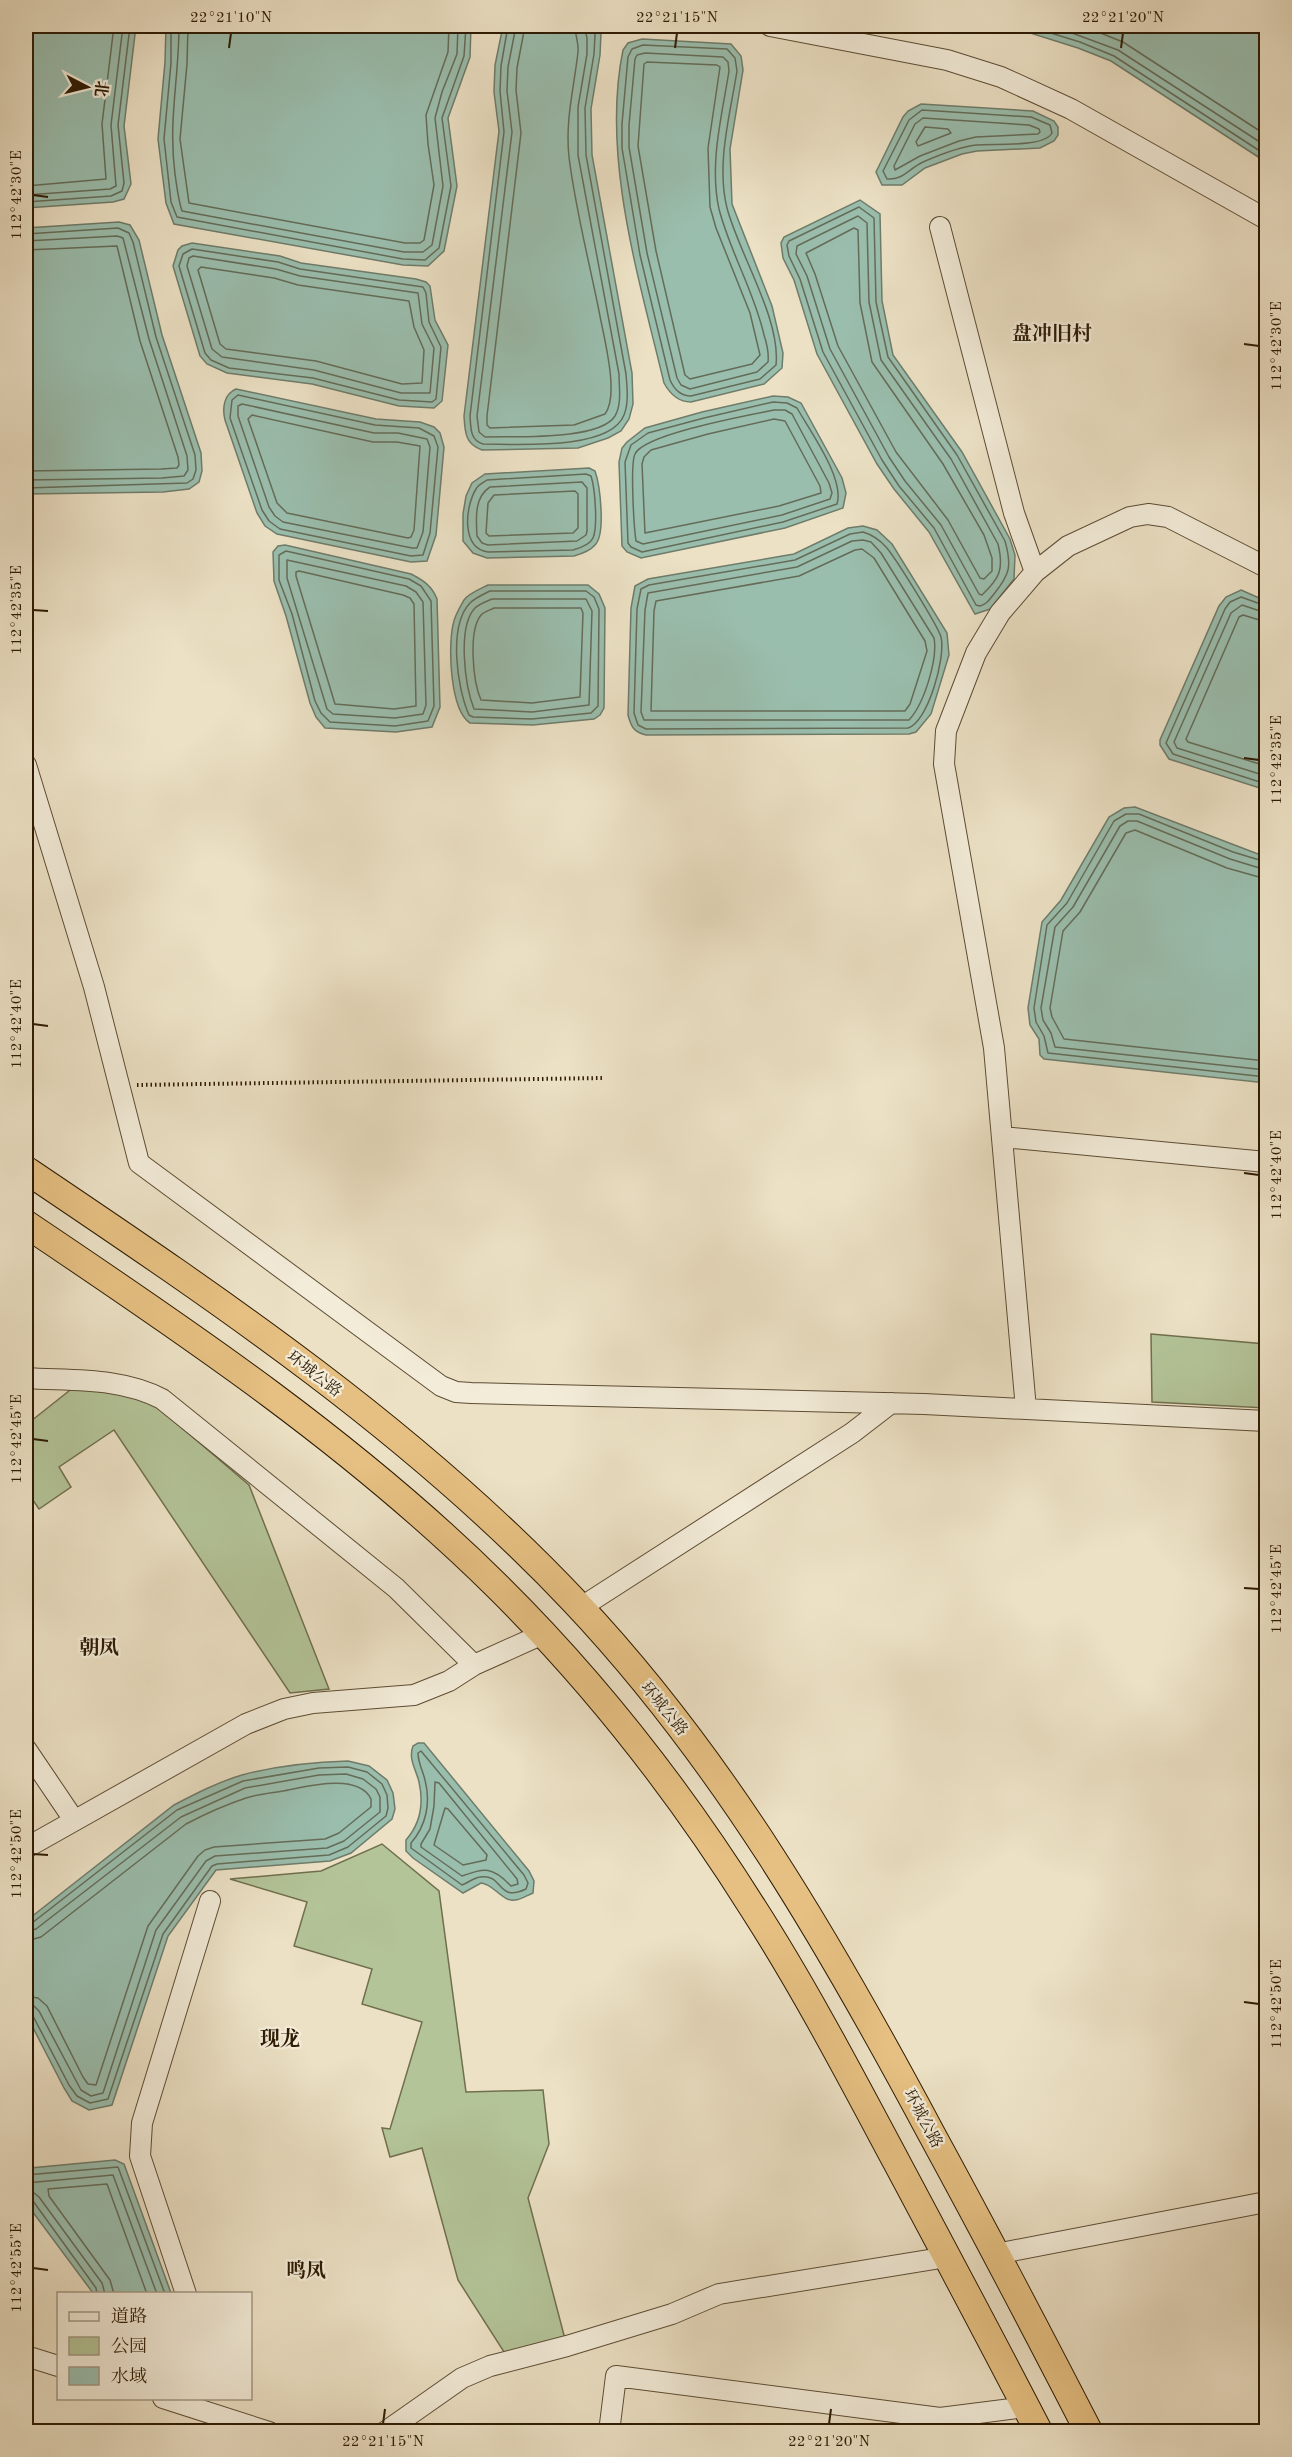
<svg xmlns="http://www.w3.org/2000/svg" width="1292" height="2457" viewBox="0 0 1292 2457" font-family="'Old Standard TT','Noto Serif SC',serif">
	<rect width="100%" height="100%" fill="#ece1c5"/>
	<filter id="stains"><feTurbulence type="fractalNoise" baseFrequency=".00333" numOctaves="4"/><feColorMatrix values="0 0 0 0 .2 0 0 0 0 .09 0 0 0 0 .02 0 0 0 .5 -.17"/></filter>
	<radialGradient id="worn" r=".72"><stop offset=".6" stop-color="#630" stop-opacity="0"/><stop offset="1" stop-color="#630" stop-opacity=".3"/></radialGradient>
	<!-- green -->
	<path fill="#b3c498" stroke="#706f4e" stroke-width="1.5" d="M1151 1334 1266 1344V1408L1152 1402Z
		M74 1387 124 1393 155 1405 249 1485 329 1689 290 1693 114 1430 59 1467 71 1487 39 1509 26 1490V1425Z
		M382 1844 439 1891 466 2092 543 2090 549 2144 528 2198 565 2339 504 2352 458 2280 422 2148 390 2157 382 2128 390 2129 422 2022 362 2004 372 1969 294 1946 307 1902 230 1879 321 1871Z"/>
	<!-- water -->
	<path fill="#9abeae" stroke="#6e7c6a" stroke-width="1.5" d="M26 26H136L124 126 131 184 124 199 113 202 26 208Z
		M166 26H471L470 57 448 118 457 186 444 251 428 266 403 265 174 224 166 203 158 139 165 62Z
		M503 26H595L601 33 600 55 591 109 592 155 632 373 633 404 629 419 621 431 608 438 578 448 482 450C465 444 465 432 464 416L499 131 494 92 495 65Z
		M1008 26H1266V162L1111 61 1078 48Z
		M642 39 731 44 741 56 743 70 730 149 732 204 772 306 783 353 782 368 764 384 691 402C678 402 670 394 664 383 639 278 601 157 623 50L628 43Z
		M921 104 1033 111 1054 121 1058 127V135L1054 141 1040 148 977 151 962 154 925 168 902 185H882L876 172 903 117 908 111Z
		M860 200 880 214 882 301 893 355 962 452 1010 539 1015 555 1014 579 990 609 975 614 929 532 894 489 877 464 817 354 794 280 783 258 781 243 784 237Z
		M119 222 130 225 139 240 162 335 201 453 202 471 199 482 189 489 163 492 26 494V228Z
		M192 243 280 256 301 263 416 279 426 282 430 286 435 320 448 345 442 401 434 408 399 406 312 384 227 373 207 364 200 356 173 266 178 250 182 246Z
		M236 389 376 419 420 422 434 427 440 433 444 447 436 535 427 561 411 562 277 534 265 526 257 513 225 420C222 408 224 394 236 389Z
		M773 396 788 397 801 403 842 478 846 493 843 508 785 528 641 558 627 552 622 546 619 462 622 448 627 442 645 428 702 412Z
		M589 468 595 471C600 485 606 534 595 545 590 551 581 554 574 556L487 558 473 553 463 541V514L466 496 472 483 485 474Z
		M863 526 877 530 892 544 947 633 949 655 931 714 916 732 909 734 646 735C633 732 631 726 628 715L631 608 635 586 648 579 794 554 848 528Z
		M285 545 411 574C423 580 432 586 437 599L440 707 432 727 396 732 325 728 316 717 310 703 286 616 274 581 273 552 278 546Z
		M488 585H588L599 594 605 608 604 708 600 715 594 719 533 725 470 723C450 710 448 647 453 625 454 617 460 607 464 600 469 593 480 589 488 585Z
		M1241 590 1266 601V790L1169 759 1160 745V740L1219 606 1226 597Z
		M1135 807 1266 857V1083L1044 1059 1040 1055 1039 1039 1030 1025 1028 1008 1042 922 1061 900 1109 817 1124 808Z
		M418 1743H424L529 1871 534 1881 533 1893C528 1895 520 1900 515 1900 502 1902 494 1884 481 1883L463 1893 413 1858 406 1851V1840C420 1824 424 1804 419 1782 416 1769 408 1759 413 1746Z
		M348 1761 369 1766 387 1780 393 1793 395 1809 392 1819 351 1853 330 1861 216 1870 168 1936 112 2105 89 2110 72 2101 64 2088 26 2014V1921L174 1805C195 1794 218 1782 242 1775 276 1766 313 1762 348 1761Z
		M115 2160 124 2164 171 2293H93L29 2207 26 2198V2171L30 2168Z"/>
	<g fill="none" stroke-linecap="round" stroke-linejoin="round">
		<!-- shore -->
		<path stroke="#646c58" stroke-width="1.5" d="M171 26V63L164 139 171 202 177 217 403 259 425 260 439 248 451 186 442 118 464 56 466 26
			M179 26C179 78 168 121 175 174 177 187 178 199 182 211L404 252H423L432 245 443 186 435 118 442 92 457 54 458 26
			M188 26 187 64 180 139 189 203 405 243H420L424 240 434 185 428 144 426 115 448 52 449 26
			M508 26 501 66 500 91 504 132 470 416C471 429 470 440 483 444 516 444 610 451 624 415 629 403 627 387 626 374L586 155 585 108 594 54 595 35 592 26
			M516 26 508 67 507 91 512 132 477 416 479 432 485 437C513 436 599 441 615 416 622 404 619 387 619 374L578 155V107L587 54V38L584 26
			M525 26 517 68 516 90 521 133 487 416V425L490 428 574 425 605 414C620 395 603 334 599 311 589 261 575 207 569 157 565 120 574 88 578 52 579 43 575 35 575 26
			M1028 26 1080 42 1114 56 1266 155
			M1053 26 1118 50 1266 146
			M1083 26 1123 42 1266 135
			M643 45 727 49 735 58 737 71C730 115 716 164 727 208 739 254 781 319 776 365L760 379 691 396C680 396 674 389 670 380L640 255 622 148V124L628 57 632 49Z
			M645 53 723 57 728 62 729 71C722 115 709 164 719 209 730 252 754 291 764 335 767 344 769 353 768 362L757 372 690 389 681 385 677 378 647 253 629 147V125L635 59 637 55Z
			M647 62 717 65 720 67 708 148 710 207 716 228 750 313 760 355 752 364 690 379 685 375 656 251 638 146 644 64Z
			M922 110 1031 117 1050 125 1052 133C1044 148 993 143 976 145 959 147 939 155 923 162 908 169 904 180 887 179L883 171 909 120Z
			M923 118 1029 125 1039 129 1040 132 1038 134 976 137 959 141 920 156 895 170 894 166 915 124Z
			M925 127 948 129 951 133 918 146 916 142Z
			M26 186 106 179 102 124 114 26
			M26 195 110 189 116 186 111 125 123 26
			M26 202 111 196 122 191 124 183 118 125 130 26
			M859 207 874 218 876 302 888 357 957 455 1005 541C1012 566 1010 574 994 594 989 600 987 604 980 606L976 605 934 528 899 486 882 460 823 352 800 279 789 256 787 245 789 241Z
			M858 216 867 223 869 302 881 360 951 459 998 544C1004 569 1000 578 982 595L979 594 941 525 905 481 889 457 830 349 807 276 796 254 797 246Z
			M854 228 858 230 860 303 872 362 943 464 984 535 992 558V571L984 579 980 578 948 520 896 452 838 346 815 274 806 253Z
			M26 234 118 228 129 233 133 242 156 337 195 455 196 470 193 479 187 483 26 488
			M26 241 117 236 123 238 149 339 187 456 188 470 184 476 162 478 26 480
			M192 249 278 262 300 269 423 287 426 293 429 322 441 347 436 399 432 402 399 400 313 378 229 368 211 360 205 353 179 266 183 254Z
			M26 250 117 246 140 341 178 457 179 465 177 468 161 469 26 471
			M193 256 276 269 300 276 418 293 422 324 434 348 430 393H401L314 370 222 357 212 349 187 266 189 258Z
			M201 267 274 278 298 285 409 301 414 327 424 350 422 383 402 384 316 361 226 349 220 344 198 270Z
			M238 395 375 425 419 428 434 436 438 447 430 533 423 555 411 556 280 529 269 521 262 510 230 418 232 400Z
			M773 402 787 403 797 408C810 431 845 479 837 504L783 522 642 552 631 547 628 543 625 462 631 445 648 433 704 418Z
			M242 404 374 433H398L427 439 430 447 423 532 417 548H412L283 522 275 516 269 507 238 416V406Z
			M774 410H785L792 414 829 483 832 493 830 499 782 515 643 544 636 541C634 528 630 464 635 454 644 434 750 415 774 410Z
			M252 415 373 442H397L420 446 414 530 411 537 408 538 287 513 277 503 248 419Z
			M774 419 785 421 820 486 821 493 779 506 645 533 642 464 644 457 651 450 708 434Z
			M586 474 591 476C595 488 598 526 593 538 590 545 580 548 573 550L488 552C461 548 465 507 476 489 478 485 483 483 487 480Z
			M582 482 587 488V531L586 535 577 541 488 545 482 543 477 536C476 519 474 497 490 487Z
			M575 491 578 494V528L573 533 489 536 486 533 488 503 494 495Z
			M863 532C873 535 879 539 886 547 895 557 938 626 941 637 946 657 928 722 908 728L646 729 638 725 634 713 637 609 641 589 649 585 795 560 850 534Z
			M863 540 871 542 881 553 934 638C938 659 924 704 909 720H644L641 712 645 610 648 593 797 567 852 541Z
			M862 549 874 558 925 641 927 651 910 704 905 711H651L654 611 656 601 799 576 855 550Z
			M286 551 409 579 421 586 431 601 434 706 428 721 395 726 330 722 321 713 315 701 292 614 279 580V555Z
			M287 560 406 586 416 592 423 602 426 705 423 714 395 718 333 714 327 709 287 578Z
			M299 571 403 595 410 598 414 604 416 706 394 709 335 704 296 576V572Z
			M490 591H586L594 597 599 609 598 706 591 713 532 719 473 717 469 715C457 688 448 626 470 603 475 598 484 594 490 591Z
			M492 599H586L592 611 589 705 532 712 474 709C465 686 457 627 475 608 479 604 487 601 492 599Z
			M1266 606 1241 597 1230 602 1225 609 1166 743 1173 754 1266 784
			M494 608H581L583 613 580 697 532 703 481 700C473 682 468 631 481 615 484 612 490 610 494 608Z
			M1266 613 1242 605 1231 613 1174 742 1177 748 1266 776
			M1266 622 1243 615 1239 617 1186 739 1188 742 1266 766
			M1266 862 1233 852 1139 814H1126L1114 821 1067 903 1047 925 1034 1008 1036 1022 1044 1036 1048 1053 1266 1077
			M1266 870 1230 859 1137 821H1128L1120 826 1073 907 1055 927 1041 1008 1043 1020 1051 1033 1055 1047 1266 1070
			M1266 879 1227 868 1135 830 1126 833 1080 912 1063 931 1050 1008 1052 1017 1064 1039 1266 1061
			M421 1751 524 1875 528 1883 526 1889C496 1903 504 1873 480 1877 473 1878 468 1883 462 1885L411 1848V1843C426 1826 431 1803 425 1780 423 1771 418 1763 418 1753Z
			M435 1782 439 1783 517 1879 518 1884 511 1886C492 1866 485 1868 462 1876L421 1847V1844L430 1829 434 1806Z
			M445 1808 448 1809 487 1855 486 1860 463 1865 434 1845Z
			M26 1925 32 1923 177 1810 243 1781 319 1768 348 1767 367 1772 382 1784 387 1795 388 1808 386 1816 348 1847 329 1855 217 1864 212 1866 163 1934 108 2099 90 2103 77 2096 69 2085 33 2016 26 2013
			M26 1932 36 1929 181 1817 245 1788 319 1775 346 1774 363 1779 376 1789 380 1797V1812L344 1841 327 1848 215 1856 206 1861 156 1930 103 2093 91 2096 81 2090 39 2011 34 2006 26 2005
			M26 1941 41 1937 186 1824C205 1814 225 1805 246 1798 258 1794 271 1793 283 1791 305 1787 358 1772 371 1799V1807L339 1833 325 1839 214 1847 205 1850 198 1856 148 1926 96 2085 88 2084 83 2077 47 2006 38 1998 26 1996
			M26 2175 118 2167 165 2294
			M26 2183 113 2175 157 2294
			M26 2191 33 2192 39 2197 102 2283 105 2294
			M26 2198 33 2201 96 2288 97 2294
			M114 2294 110 2280 49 2196 48 2189 107 2184 147 2294"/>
		<defs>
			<path id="minor" d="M770 26 947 60 1001 77 1071 109 1266 219
				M940 227 1014 513 1035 572
				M26 765 94 987 139 1163 441 1386 456 1392 471 1393 924 1404 1266 1421
				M1003 1137 1266 1162
				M26 1378C72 1381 120 1377 162 1399L396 1588 474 1665
				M1026 1409 994 1048 944 764 946 731 976 653 1000 613 1035 572 1068 546 1130 517 1148 514 1168 517 1266 567
				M580 1608 852 1433 891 1403
				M26 1749 74 1820
				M26 1848 246 1724 284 1709 313 1703 414 1695 449 1681 474 1665 543 1634
				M996 2254 1266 2202
				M186 2294 140 2156 142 2123 210 1901
				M26 2356 58 2366
				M163 2398 269 2432
				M385 2432 462 2378 490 2366 567 2346 672 2314 719 2294 947 2257
				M609 2432 616 2376 940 2418 1026 2407"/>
			<path id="highway" d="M26 1170C219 1300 414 1431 575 1602 723 1759 830 1944 931 2133 985 2232 1037 2331 1089 2432
				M26 1224C190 1334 357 1447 498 1587 595 1683 680 1792 753 1908 805 1989 850 2075 896 2161 944 2251 992 2341 1039 2432"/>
		</defs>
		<!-- minor casing -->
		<use href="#minor" stroke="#5d4c34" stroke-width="22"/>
		<!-- highway casing -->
		<use href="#highway" stroke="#2d1a03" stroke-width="29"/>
		<!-- path -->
		<path stroke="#2d1a03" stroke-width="4" stroke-dasharray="1.5 3" stroke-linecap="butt" d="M137 1085 604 1078"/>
		<!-- minor -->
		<use href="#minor" stroke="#f3ecd9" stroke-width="20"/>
		<!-- highway -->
		<use href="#highway" stroke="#e6c082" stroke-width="27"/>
	</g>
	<!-- ticks -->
	<path fill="none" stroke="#2d1a03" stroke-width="2" d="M229 48 231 33M675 48 677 33M1121 48 1123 33M33 195 48 197M1244 344 1259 346M33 610 48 611M1244 758 1259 760M33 1024 48 1026M1244 1173 1259 1175M33 1439 48 1441M1244 1588 1259 1589M33 1854 48 1855M1244 2002 1259 2004M33 2268 48 2270M383 2424 385 2409M829 2424 831 2409"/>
	<g text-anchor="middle" stroke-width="4.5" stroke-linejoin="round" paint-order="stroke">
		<!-- street labels -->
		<g font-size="16" fill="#2d1a03" stroke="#f3ecd9">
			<text transform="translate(315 1373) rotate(38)" y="6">环城公路</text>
			<text transform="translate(665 1708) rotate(51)" y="6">环城公路</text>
			<text transform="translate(924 2118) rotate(62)" y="6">环城公路</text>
		</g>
		<!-- quarter labels -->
		<g font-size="20" font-weight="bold" fill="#2d1a03" stroke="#f3ecd9">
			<text x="1052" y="340">盘冲旧村</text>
			<text x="99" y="1654">朝凤</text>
			<text x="280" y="2045">现龙</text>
			<text x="306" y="2277">鸣凤</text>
		</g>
	</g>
	<!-- margin -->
	<rect width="1292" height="2457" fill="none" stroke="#ece1c5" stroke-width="66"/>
	<!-- legend -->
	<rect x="57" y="2292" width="195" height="108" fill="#f3ecd9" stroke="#a49883" stroke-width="1.5"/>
	<rect x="69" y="2312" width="30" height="9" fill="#f3ecd9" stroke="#a49883" stroke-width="1.5"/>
	<text x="111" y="2322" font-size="18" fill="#2d1a03">道路</text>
	<rect x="69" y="2337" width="30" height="18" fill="#b3c498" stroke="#a49883" stroke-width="1.5"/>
	<text x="111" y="2352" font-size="18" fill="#2d1a03">公园</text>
	<rect x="69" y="2367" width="30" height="18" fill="#9abeae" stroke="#a49883" stroke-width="1.5"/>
	<text x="111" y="2382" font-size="18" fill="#2d1a03">水域</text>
	<!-- north arrow -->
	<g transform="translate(87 87) rotate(97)" stroke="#f3ecd9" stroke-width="4.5" paint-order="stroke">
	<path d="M0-4.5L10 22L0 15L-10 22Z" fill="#2d1a03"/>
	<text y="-9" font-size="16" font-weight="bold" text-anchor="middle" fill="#2d1a03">北</text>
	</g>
	<rect x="33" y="33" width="1226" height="2391" fill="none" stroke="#2d1a03" stroke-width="2"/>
	<g font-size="15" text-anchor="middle" fill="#2d1a03">
		<text x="231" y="22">22°21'10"N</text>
		<text x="677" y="22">22°21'15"N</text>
		<text x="1123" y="22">22°21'20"N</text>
		<text transform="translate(16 195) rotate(-90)" y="5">112°42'30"E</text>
		<text transform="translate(1276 346) rotate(-90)" y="5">112°42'30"E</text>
		<text transform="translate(16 610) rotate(-90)" y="5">112°42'35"E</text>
		<text transform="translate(1276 760) rotate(-90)" y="5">112°42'35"E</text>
		<text transform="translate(16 1024) rotate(-90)" y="5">112°42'40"E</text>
		<text transform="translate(1276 1175) rotate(-90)" y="5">112°42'40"E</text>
		<text transform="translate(16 1439) rotate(-90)" y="5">112°42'45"E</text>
		<text transform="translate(1276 1589) rotate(-90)" y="5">112°42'45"E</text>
		<text transform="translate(16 1854) rotate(-90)" y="5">112°42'50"E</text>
		<text transform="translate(1276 2004) rotate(-90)" y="5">112°42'50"E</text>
		<text transform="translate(16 2268) rotate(-90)" y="5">112°42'55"E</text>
		<text x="383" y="2446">22°21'15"N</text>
		<text x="829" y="2446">22°21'20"N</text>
	</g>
	<rect width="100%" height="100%" filter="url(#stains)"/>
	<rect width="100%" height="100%" fill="url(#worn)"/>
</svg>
